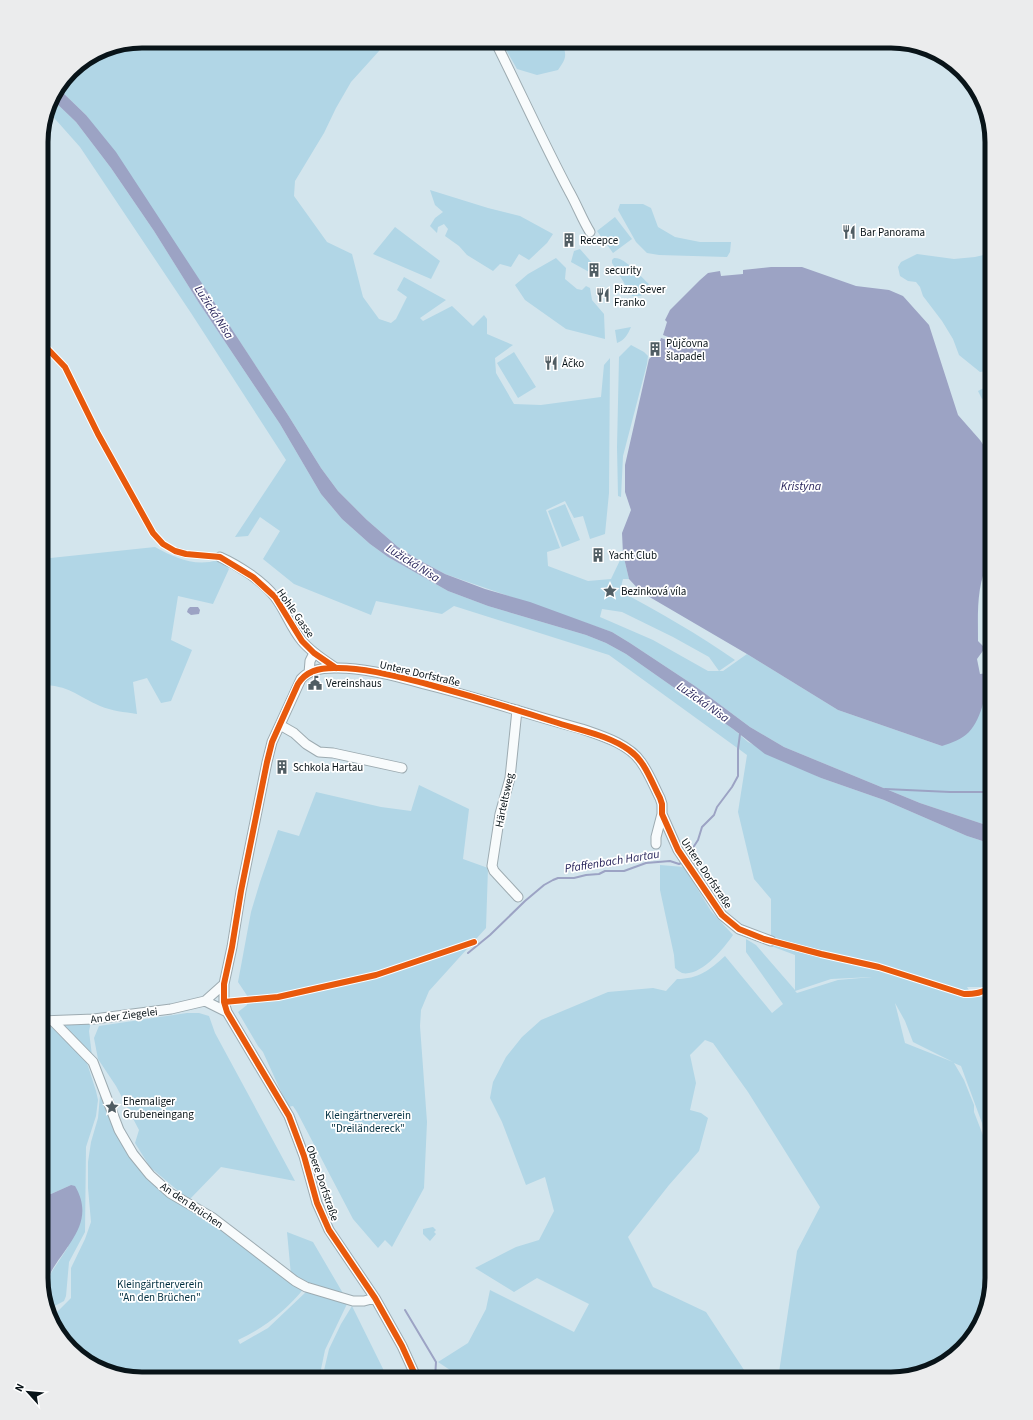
<svg xmlns="http://www.w3.org/2000/svg" width="1033" height="1420" viewBox="0 0 1033 1420" font-family="'Source Sans 3',sans-serif">
	<rect width="100%" height="100%" fill="#d3e5ed"/>
	<!-- green -->
	<path fill="#b1d6e6" fill-rule="evenodd" d="M142 41H385L379 51 351 82 336 108 324 133 295 181 294 196 327 242 352 254 363 297 379 319 391 323 396 319 407 297 397 290 404 277 446 300 420 318 423 321 452 306 473 326 484 315 487 319V334L513 345 495 358 496 373 514 404 541 405 601 397 604 365 610 358 609 493 605 534 590 539 583 516 574 518 565 501 546 510 560 548 547 552 548 566 588 581 611 579 623 554 629 579H623L620 591C659 612 698 634 735 660L719 671 709 657 673 637 622 612 602 609 600 617 653 640 708 671H723L747 654 838 710 942 746 987 689 988 673 992 678V827L920 803 784 747 750 727 695 686 630 643 612 632 445 574 417 559 398 547 367 520 338 491 321 468 288 415 210 296 86 115 58 88 75 66 103 49Z
		M501 41H561C567 54 567 58 558 70L537 75 517 69Z
		M51 98 76 122 111 168 154 231 199 303 280 424 321 494 342 519 370 544 388 557 448 591 488 606 586 635 606 643 626 654 733 729 748 742 821 778 884 800 967 836 992 844V981L983 987H967L972 995 989 999 992 997V1279L978 1329 942 1365 892 1379H778L797 1251 820 1207 748 1092 713 1043 705 1040 690 1055 696 1083 690 1110 701 1113 708 1118 699 1151 669 1185 628 1237 653 1287 706 1312 750 1379H454L450 1370 438 1362 468 1343 486 1309 490 1290 574 1332 589 1304 537 1278 514 1292 475 1268 516 1247 539 1240 554 1211 545 1177 526 1185 502 1122 490 1098 493 1082 506 1057 522 1037 541 1020 608 992 653 988 666 991 677 979C698 979 710 970 725 956L772 1013 783 1004 746 952V939L756 945 795 990V955L771 946V899L754 879 738 812 747 755 609 655 454 606 442 614 376 601 371 615 294 584 263 559 280 531 260 517 248 536 235 537 286 460 191 313 80 147 48 111ZM872 977 838 980 797 993 795 991 831 979ZM895 1003 905 1021 913 1042 953 1062 905 1043ZM954 1063 961 1066 982 1123 986 1143 974 1112V1105L964 1080Z
		M430 190 488 208 520 216 553 234 547 243 529 260 519 254 511 267 500 264 493 271 467 255 459 246 445 236 448 229 444 224 438 227 437 233 430 226 435 218 443 212 435 205Z
		M620 204H643L651 208 658 227 675 237 700 242H731L730 252 727 257 659 255 647 253 636 242 618 210Z
		M615 217 632 239 613 253 597 231Z
		M395 227 440 261 431 279 373 254Z
		M580 249 594 265 591 269V273L571 262 574 251Z
		M992 253V370L980 372 959 355 953 339 942 321 923 296 920 287 916 282 908 281 900 276 898 267 901 262 917 254 954 259 975 257Z
		M556 258 566 268 565 279 577 289 582 290 586 286 590 288 592 300 604 314 605 339 566 329 525 300 515 285 528 274Z
		M614 258C625 257 641 277 649 284L641 296H632L612 263V260Z
		M631 327C628 334 625 340 617 343L615 330Z
		M631 345 644 352 648 356 647 364 623 456 621 497 618 496 617 447 619 357Z
		M514 352 536 387 518 398 497 363Z
		M986 387 991 395 982 399 978 391Z
		M565 504 580 540 562 547 548 511Z
		M155 547C175 558 195 567 218 560L224 563 229 569 213 604 178 596 171 640 192 650 171 701 161 703 147 678 133 682 137 714C124 712 112 711 100 706 77 696 69 685 41 685V559Z
		M419 785 469 809 463 859 488 868 486 928 429 991 421 1010 420 1026 427 1122 424 1188 392 1247 385 1240 378 1248 353 1219 297 1112 293 1106 288 1107 263 1052 258 1046 238 1012 247 1005 248 997 238 982 251 912 260 882 278 830 299 836 316 792 381 807 411 811Z
		M660 865 684 867 711 911 733 935C724 948 701 977 682 973 680 972 677 970 675 968L674 955 660 890Z
		M187 1013H199L209 1016 215 1033 295 1181 221 1167 189 1200 150 1167 135 1143 139 1130 116 1086 98 1059 94 1038 99 1026Z
		M91 1022 89 1031 92 1056 61 1025Z
		M41 1026H49L57 1028 88 1060 87 1063 96 1091 98 1100 96 1116 86 1147 85 1232 69 1262 66 1296 64 1301 49 1309 44 1289 47 1285 51 1273 68 1247 71 1185 51 1194 41 1195Z
		M101 1084 117 1129 150 1176 212 1219 305 1287C287 1310 264 1328 238 1340L240 1344 268 1328 307 1291 347 1304 325 1350 319 1379H135L99 1368 78 1352 55 1329 51 1314 58 1311 71 1298V1268L85 1239 91 1222 88 1188V1162L91 1142 98 1118Z
		M433 1227 436 1230 434 1232 436 1234 430 1241 423 1234V1229Z
		M287 1232 313 1242 344 1295 314 1286 291 1275Z
		M352 1306 388 1379H322L329 1349 341 1324Z"/>
	<!-- water -->
	<path fill="#9ca3c4" d="M58 88 86 115 116 152 288 415 321 468 338 491 367 520 398 547 417 559 445 574 485 589 530 602 612 632 630 643 695 686 750 727 784 747 920 803 992 827V844L967 836 884 800 821 778 765 754 733 729 626 654 606 643 586 635 488 606 448 591 388 557 370 544 342 519 321 494 280 424 199 303 154 231 111 168 76 122 51 98Z
		M771 267H802L856 286 889 290 903 296 929 325 958 415 980 440 992 458V558L990 559C976 584 978 613 978 641L985 648 977 659 980 674 988 673C987 691 982 718 969 732 962 739 952 743 942 746L838 710 747 654 641 592 629 579 623 554 622 533 631 510 625 492V465L649 359 656 353 661 338 678 344 679 341 663 335 667 322 665 320 670 310 700 280 708 273 720 271 721 276 743 274V270Z
		M190 607H198L200 610 199 614 191 615 187 612 188 609Z
		M71 1185 75 1186C96 1222 67 1244 51 1272 48 1278 48 1284 44 1289L41 1278V1195L51 1194Z"/>
	<g fill="none" stroke-linecap="round" stroke-linejoin="round">
		<!-- stream -->
		<path stroke="#9ca3c4" stroke-width="2" d="M885 789 950 792H992
			M687 857 698 840 702 827 714 815 717 807 732 787 738 776V749L740 734
			M468 953 490 935 525 901 544 885 553 880 558 878H574L586 875 599 874 605 871H624L646 863 670 861 679 864 683 862
			M405 1310 436 1362 435 1379"/>
		<defs>
			<path id="minor" d="M495 41C520 91 543 142 569 191 577 205 582 219 590 232
				M220 557C238 565 263 581 275 597 285 610 291 628 302 641 311 652 324 660 336 668
				M309 673 310 661 314 653
				M517 710 510 778 500 814 492 866 494 871 518 897
				M280 725 294 733 306 744 319 752 333 753 402 768
				M656 844V837L662 814
				M205 1001 227 1012
				M41 1021 94 1019 171 1009 205 1001 224 984
				M53 1021 93 1062 119 1130 133 1154 150 1175 170 1193 213 1218 295 1281 306 1287 353 1301H364L375 1298
				M417 1379 402 1346 375 1298 329 1230 317 1203 304 1156 289 1116 227 1012 224 1002V984L232 947 241 891 267 762 272 742 301 679C309 670 322 668 334 668 362 667 397 676 424 684 477 697 529 715 582 729 602 736 629 744 641 762 649 773 654 786 660 798L662 804V814L678 850 722 915 739 929 771 941"/>
		</defs>
		<!-- minor casing -->
		<use href="#minor" stroke="#9dabb1" stroke-width="11"/>
		<!-- minor -->
		<use href="#minor" stroke="#f8fbfc" stroke-width="9"/>
		<defs>
			<path id="cycleway" d="M41 342 65 367 98 434 153 533 163 544 175 551 186 554 220 557 253 577 275 597 302 641 314 653 336 668
				M224 1002 278 997 376 975 474 942
				M417 1379 402 1346 375 1298 329 1230 317 1203 304 1156 289 1116 227 1012 224 1002V984L232 947 241 891 267 762 272 742 298 684C306 671 319 668 334 668 363 667 399 677 427 684 471 696 515 709 558 723 582 731 608 735 629 750 645 761 651 781 660 798L662 804V814L678 850 722 915 739 929 764 939 821 954 879 967 964 994C975 994 982 993 992 987"/>
		</defs>
		<!-- cycleway casing -->
		<use href="#cycleway" stroke="#fff" stroke-width="8"/>
		<!-- cycleway -->
		<use href="#cycleway" stroke="#e8590c" stroke-width="6"/>
	</g>
	<!-- icons -->
	<defs>
		<symbol id="restaurant-bare" viewBox="-9 -9 18 18"><path d="M-5-6h1v4h1v-4h1v4h1v-4h1v5L-1.5 .5V6h-2V.5L-5-1ZM5-6V6H3V1.5H1.5Q1.5-4 5-6Z" fill="#505d63" stroke="#fff" stroke-width="2.5" paint-order="stroke"/></symbol>
		<symbol id="building-bare" viewBox="-9 -9 18 18"><path d="M-4-6H4V6H1V3H-1V6H-4ZM-2.5-4.3h1.7v1.8h-1.7ZM.8-4.3h1.7v1.8H.8ZM-2.5-1h1.7V.8h-1.7ZM.8-1h1.7V.8H.8Z" fill="#505d63" stroke="#fff" stroke-width="2.5" paint-order="stroke"/></symbol>
		<symbol id="sight-bare" viewBox="-9 -9 18 18"><path d="M0-6L1.8-2.2L6-1.7L2.9 1.2L3.7 5.4L0 3.3L-3.7 5.4L-2.9 1.2L-6-1.7L-1.8-2.2Z" fill="#505d63" stroke="#fff" stroke-width="2.5" paint-order="stroke"/></symbol>
		<symbol id="civic-bare" viewBox="-9 -9 18 18"><path d="M-.6-6.5H3V-4.5H.6V-3L4-1V1h2V6H-6V1h2V-1L-.6-3ZM-1.2 2.5V6h2.4V2.5Z" fill="#505d63" stroke="#fff" stroke-width="2.5" paint-order="stroke"/></symbol>
	</defs>
	<g fill-rule="evenodd">
		<use href="#restaurant-bare" x="839" y="222" width="20" height="20"/>
		<use href="#building-bare" x="559" y="230" width="20" height="20"/>
		<use href="#building-bare" x="584" y="260" width="20" height="20"/>
		<use href="#restaurant-bare" x="593" y="285" width="20" height="20"/>
		<use href="#building-bare" x="645" y="339" width="20" height="20"/>
		<use href="#restaurant-bare" x="541" y="353" width="20" height="20"/>
		<use href="#building-bare" x="588" y="545" width="20" height="20"/>
		<use href="#sight-bare" x="600" y="581" width="20" height="20"/>
		<use href="#civic-bare" x="305" y="673" width="20" height="20"/>
		<use href="#building-bare" x="272" y="757" width="20" height="20"/>
		<use href="#sight-bare" x="102" y="1097" width="20" height="20"/>
	</g>
	<g text-anchor="middle" stroke-width="3.5" stroke-linejoin="round" paint-order="stroke">
		<!-- poi labels -->
		<g font-size="11" fill="#091419" stroke="#fff" text-anchor="start">
			<text x="860" y="236">Bar Panorama</text>
			<text x="580" y="244">Recepce</text>
			<text x="605" y="274">security</text>
			<text x="614" y="293">Pizza Sever<tspan x="614" dy="13">Franko</tspan></text>
			<text x="666" y="347">Půjčovna<tspan x="666" dy="13">šlapadel</tspan></text>
			<text x="562" y="367">Áčko</text>
			<text x="609" y="559">Yacht Club</text>
			<text x="621" y="595">Bezinková víla</text>
			<text x="326" y="687">Vereinshaus</text>
			<text x="293" y="771">Schkola Hartau</text>
			<text x="123" y="1105">Ehemaliger<tspan x="123" dy="13">Grubeneingang</tspan></text>
		</g>
		<!-- street labels -->
		<g font-size="11" fill="#091419" stroke="#fff">
			<text transform="translate(296 613) rotate(55)" y="4">Hohle Gasse</text>
			<text transform="translate(420 673) rotate(13)" y="4">Untere Dorfstraße</text>
			<text transform="translate(504 800) rotate(-78)" y="4">Härteltsweg</text>
			<text transform="translate(707 873) rotate(56)" y="4">Untere Dorfstraße</text>
			<text transform="translate(124 1015) rotate(-7)" y="4">An der Ziegelei</text>
			<text transform="translate(323 1183) rotate(71)" y="4">Obere Dorfstraße</text>
			<text transform="translate(192 1205) rotate(34)" y="4">An den Brüchen</text>
		</g>
		<!-- park labels -->
		<g font-size="11" fill="#002e3f" stroke="#fff">
			<text x="368" y="1119">Kleingärtnerverein<tspan x="368" dy="13">"Dreiländereck"</tspan></text>
			<text x="160" y="1288">Kleingärtnerverein<tspan x="160" dy="13">"An den Brüchen"</tspan></text>
		</g>
		<!-- water labels -->
		<g font-size="12" font-style="italic" fill="#29255b" stroke="#fff">
			<text transform="translate(214 312) rotate(57)" y="4">Lužická Nisa</text>
			<text x="801" y="490">Kristýna</text>
			<text transform="translate(413 563) rotate(32)" y="4">Lužická Nisa</text>
			<text transform="translate(703 702) rotate(35)" y="4">Lužická Nisa</text>
			<text transform="translate(612 861) rotate(-9)" y="4">Pfaffenbach Hartau</text>
		</g>
	</g>
	<!-- crop -->
	<path d="M0 0H1033V1420H0ZM142 48H891A94 94 0 0 1 985 142V1278A94 94 0 0 1 891 1372H142A94 94 0 0 1 48 1278V142A94 94 0 0 1 142 48Z" fill="#ebeced" fill-rule="evenodd"/>
	<path fill="none" stroke="#091419" stroke-width="5" d="M142 48H891A94 94 0 0 1 985 142V1278A94 94 0 0 1 891 1372H142A94 94 0 0 1 48 1278V142A94 94 0 0 1 142 48Z"/>
	<!-- north arrow -->
	<g transform="translate(28 1392) rotate(297)" stroke="#ffffff" stroke-width="3" paint-order="stroke">
	<path d="M0-3L7 15L0 10L-7 15Z" fill="#091419"/>
	<text y="-6" font-size="11" font-weight="bold" text-anchor="middle" fill="#091419">N</text>
	</g>
</svg>
